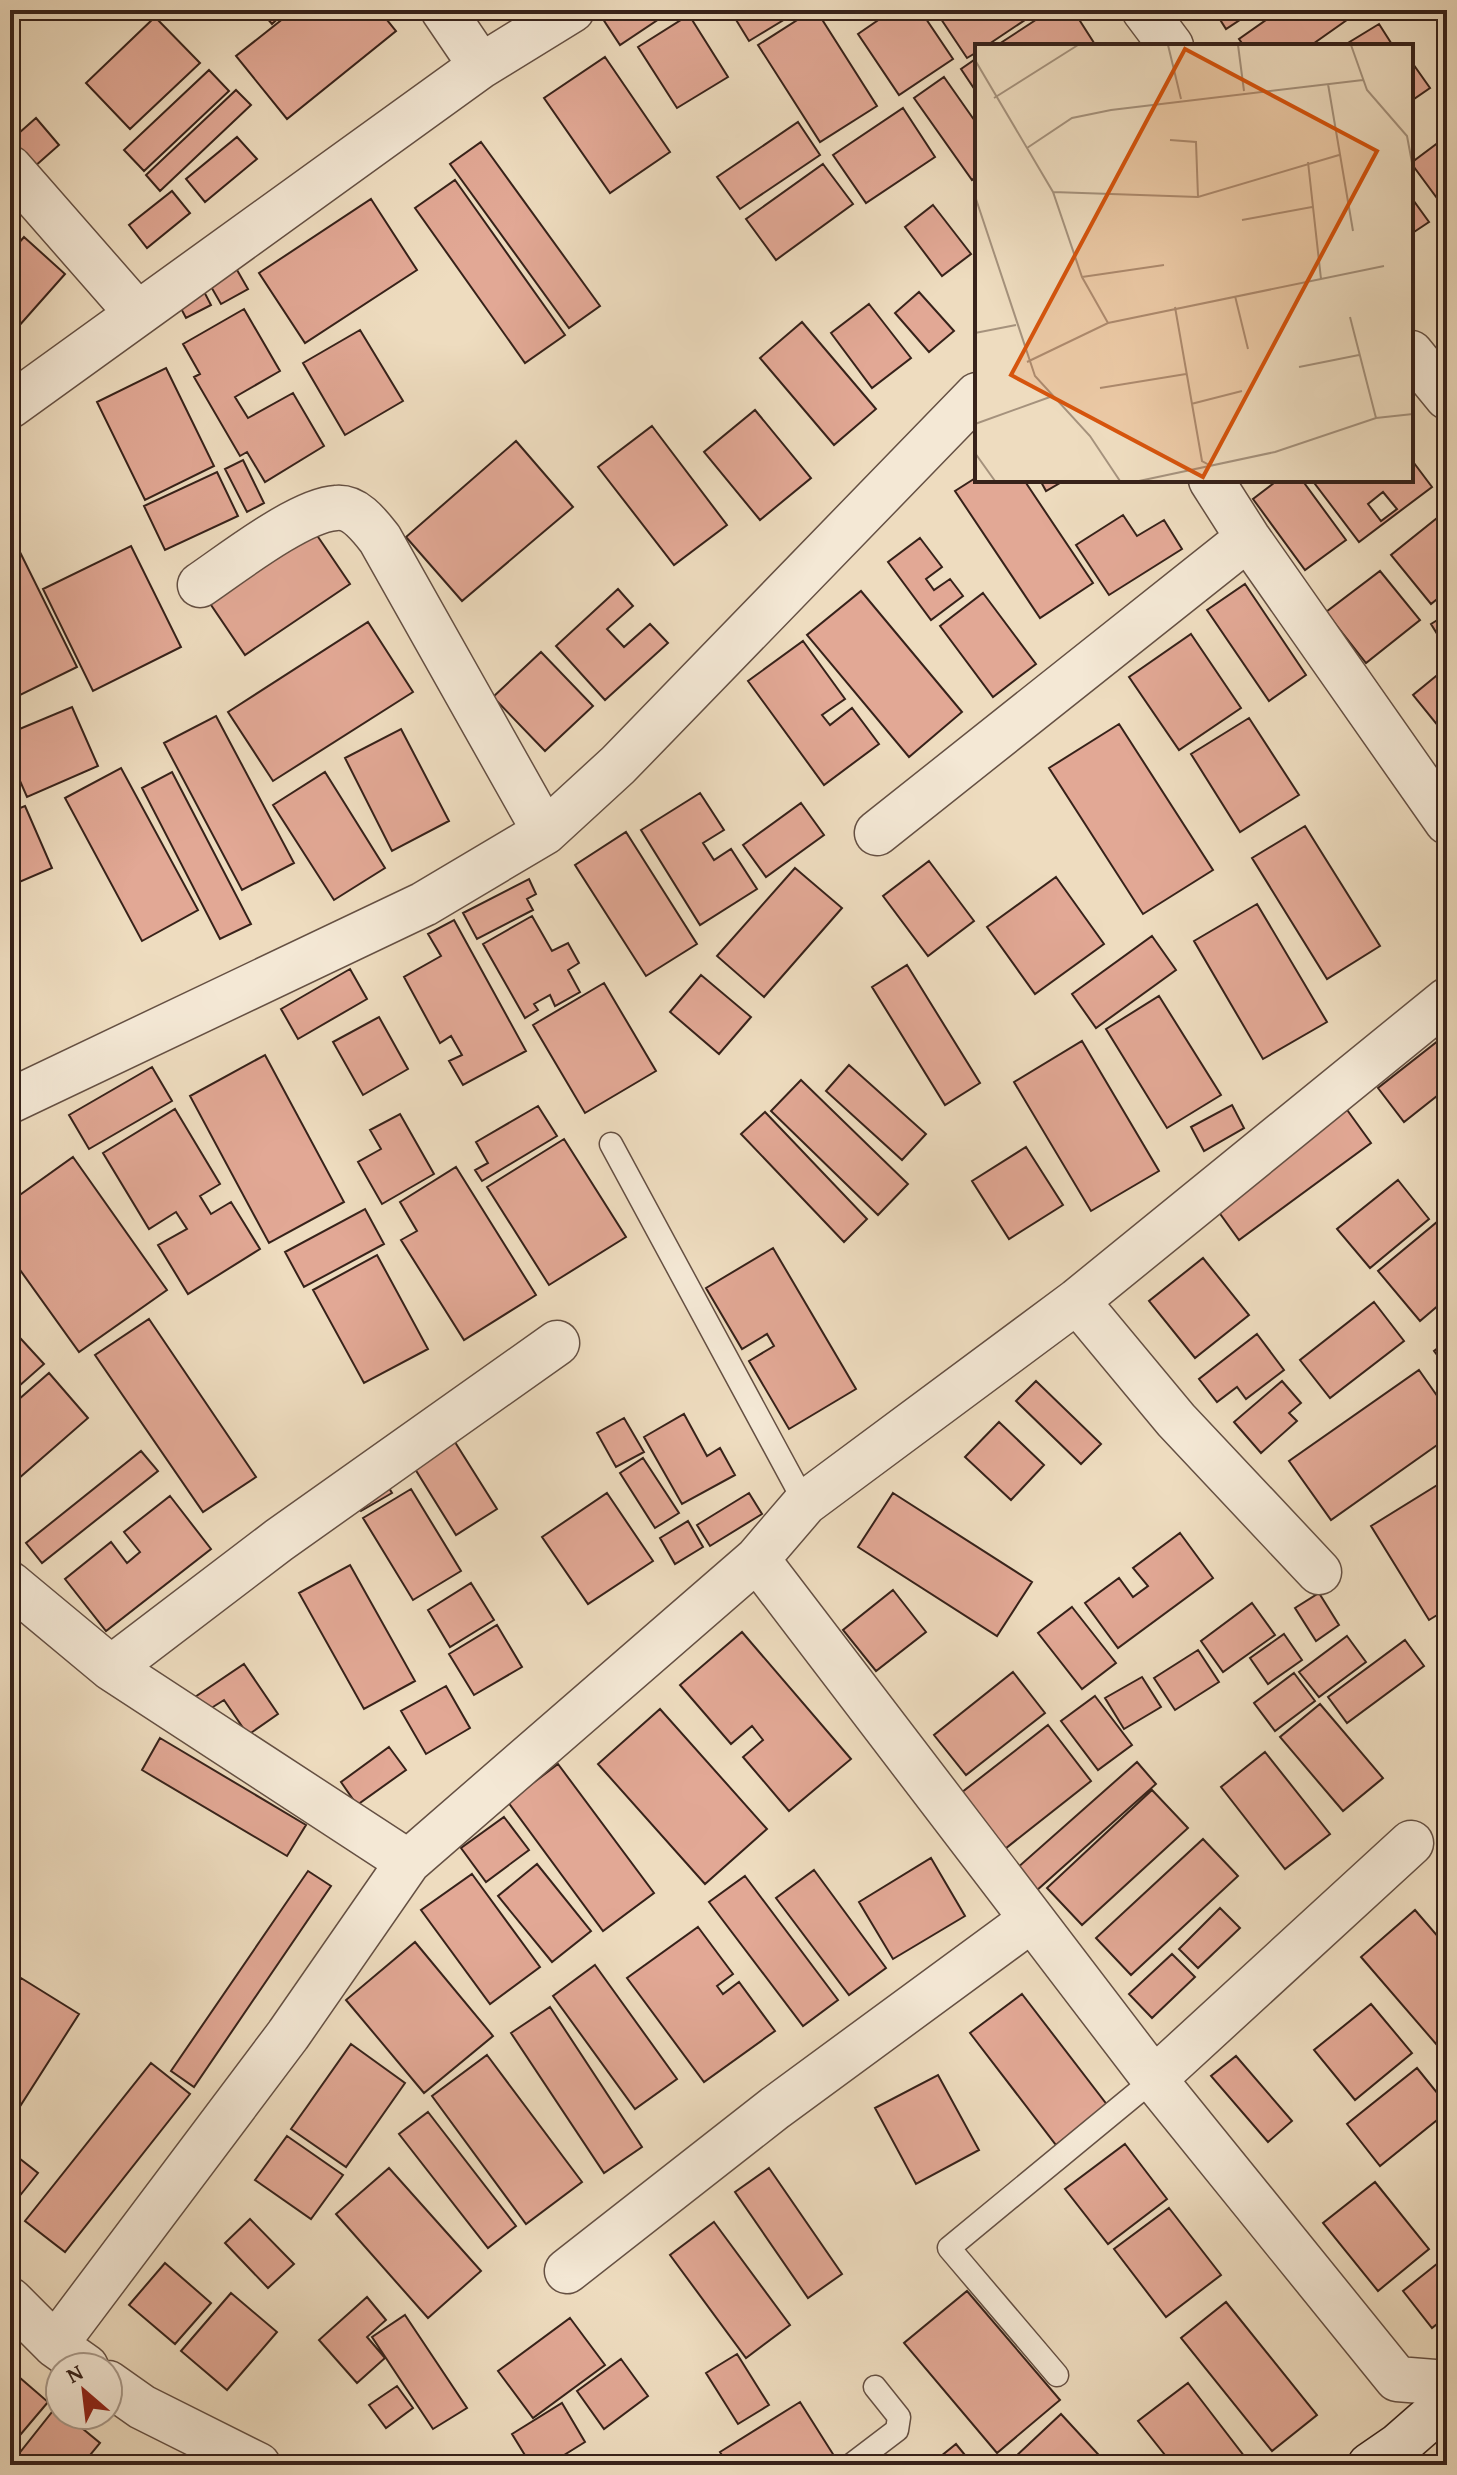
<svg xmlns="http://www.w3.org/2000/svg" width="1457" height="2475" viewBox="0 0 1457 2475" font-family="'Gentium Book Plus',serif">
	<rect width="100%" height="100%" fill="#eedcbf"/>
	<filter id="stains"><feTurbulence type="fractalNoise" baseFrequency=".0025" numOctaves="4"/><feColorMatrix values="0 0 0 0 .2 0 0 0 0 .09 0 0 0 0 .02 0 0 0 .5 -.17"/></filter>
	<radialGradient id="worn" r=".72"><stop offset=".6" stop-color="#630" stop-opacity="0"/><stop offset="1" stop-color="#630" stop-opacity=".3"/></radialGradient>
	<!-- building -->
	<path fill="#e2a895" stroke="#37221a" stroke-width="2" fill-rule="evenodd" d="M260 10H287L272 24Z
		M294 10H379L396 31 287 119 236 56Z
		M597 10H661L665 15 620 45Z
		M730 10H800L749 41Z
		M813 10H816L877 106 820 142 758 45Z
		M893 10H920L953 59 899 95 858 34Z
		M935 10H1040L986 46H977V52L967 58Z
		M1051 10H1073L1096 46H996Z
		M1214 10H1255L1226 29Z
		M1280 10H1361L1310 46H1244L1239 39Z
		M689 15 728 77 677 108 638 47Z
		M155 17 200 63 130 129 86 83Z
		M1379 24 1393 46H1343Z
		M605 57 670 152 610 193 544 98Z
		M977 58V93L961 69Z
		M1411 61 1430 88 1411 101Z
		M209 70 229 91 144 171 124 150Z
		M944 77 977 124V176L972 180 914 98Z
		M236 90 251 105 160 191 146 175Z
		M903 108 935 157 866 203 833 155Z
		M36 118 59 145 34 167 11 140Z
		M798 122 820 155 740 209 717 177Z
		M1447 136V207L1445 209 1411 163Z
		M237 137 257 159 205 202 186 179Z
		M481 142 600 306 569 328 450 164Z
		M823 164 853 204 776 260 746 219Z
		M455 180 565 335 525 363 415 208Z
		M172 191 190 213 147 248 129 225Z
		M1411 197 1429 222 1411 234Z
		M371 199 417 270 305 343 259 273Z
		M933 205 971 254 942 276 905 227Z
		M24 237 65 274 10 336V253Z
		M233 263 248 289 221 304 206 278Z
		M199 282 211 305 186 318 174 295Z
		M919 292 954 331 929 352 895 313Z
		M869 304 911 358 872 388 831 333Z
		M244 309 280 371 235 397 248 418 293 393 324 446 265 482 247 452 240 456 194 377 200 374 183 344Z
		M802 322 876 409 834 445 760 358Z
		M360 330 403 401 345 435 303 363Z
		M166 368 214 466 145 500 97 402Z
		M755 410 811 478 760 520 704 452Z
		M652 426 727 525 674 565 598 467Z
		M516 441 573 507 462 601 406 537Z
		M1411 459 1432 487 1359 542 1312 480H1411ZM1383 492 1397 509 1381 521 1368 504Z
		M243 460 264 503 247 512 225 469Z
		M217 472 238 516 165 550 144 506Z
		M977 477V480H1024L1093 583 1040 618 955 491Z
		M1040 480H1065L1046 491Z
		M1278 480H1302L1346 540 1305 570 1253 499Z
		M1447 510V591L1431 604 1391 555Z
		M1123 515 1137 536 1164 520 1182 549 1109 595 1076 545Z
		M312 528 350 584 245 655 207 599Z
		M10 532 77 667 10 700Z
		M920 538 942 567 926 579 934 590 950 579 963 596 931 620 888 562Z
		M131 546 181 647 93 691 43 589Z
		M1380 571 1420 620 1366 663 1326 612Z
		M1245 584 1306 675 1269 701 1207 610Z
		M618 589 633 606 607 629 624 647 650 624 668 643 605 700 556 646Z
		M861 591 962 712 909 757 807 635Z
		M983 593 1036 664 993 697 940 626Z
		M1447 614V650L1431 624Z
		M368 622 413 692 273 781 228 712Z
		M1191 634 1241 708 1179 750 1129 677Z
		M803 641 845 699 822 715 830 725 852 708 879 744 824 785 748 681Z
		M541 652 593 706 545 751 493 697Z
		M1447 667V737L1413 695Z
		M72 707 98 766 27 797 10 758V733Z
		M216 716 294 863 242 890 164 743Z
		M1249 718 1299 795 1240 832 1191 754Z
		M1119 724 1213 870 1143 914 1049 768Z
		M401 729 449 821 392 851 345 758Z
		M121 768 198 910 142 941 65 798Z
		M172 772 251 924 220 939 142 788Z
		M325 772 385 868 334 900 273 805Z
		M700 793 724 830 703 843 714 860 731 849 757 889 700 925 641 830Z
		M801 803 824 835 766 877 743 845Z
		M25 806 52 868 10 886V812Z
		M1305 826 1380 946 1327 979 1252 858Z
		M626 832 697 944 646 976 575 865Z
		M929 861 974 921 928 956 883 896Z
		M795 868 842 908 764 997 717 956Z
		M1056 877 1104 944 1035 994 987 927Z
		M529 879 536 894 527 899 533 910 477 939 463 913Z
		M1257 904 1327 1022 1263 1059 1194 941Z
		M532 916 552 951 568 943 579 963 568 970 580 992 555 1006 550 995 534 1004 538 1010 525 1018 483 944Z
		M454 920 526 1051 463 1085 449 1061 462 1055 451 1036 440 1043 404 977 441 956 428 934Z
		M1152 936 1176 970 1096 1028 1072 994Z
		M907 965 980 1083 945 1105 872 987Z
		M350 969 367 999 298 1039 281 1009Z
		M701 975 751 1017 719 1054 670 1012Z
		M604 983 656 1071 585 1113 533 1025Z
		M1159 996 1221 1095 1167 1128 1106 1029Z
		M379 1017 408 1069 363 1095 333 1042Z
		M1443 1037 1447 1042V1088L1404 1122 1378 1088Z
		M1082 1041 1159 1171 1091 1211 1014 1082Z
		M265 1055 344 1202 269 1243 190 1096Z
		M849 1065 926 1134 902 1160 826 1091Z
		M152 1067 172 1101 89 1149 69 1115Z
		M801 1080 908 1184 878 1215 771 1111Z
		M1232 1105 1244 1128 1204 1151 1191 1127Z
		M538 1106 557 1136 482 1181 475 1170 488 1163 476 1142Z
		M1345 1107 1371 1143 1239 1240 1213 1204Z
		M175 1109 220 1184 200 1196 211 1214 231 1202 260 1249 188 1294 158 1245 187 1229 176 1212 149 1229 103 1153Z
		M765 1112 867 1219 844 1242 741 1134Z
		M400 1114 434 1174 382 1204 358 1162 381 1149 370 1130Z
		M564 1139 626 1237 549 1285 487 1187Z
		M1026 1147 1063 1205 1009 1239 972 1181Z
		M73 1157 167 1290 79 1352 10 1256V1202Z
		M456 1167 536 1295 464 1340 401 1240 417 1231 400 1202Z
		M1398 1180 1429 1219 1370 1268 1337 1229Z
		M365 1209 384 1244 304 1287 285 1252Z
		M1437 1222 1447 1233V1298L1420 1321 1378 1271Z
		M773 1248 856 1389 789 1429 749 1361 774 1346 767 1334 742 1349 706 1288Z
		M377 1255 428 1349 364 1383 313 1290Z
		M1203 1258 1249 1315 1195 1358 1149 1301Z
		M1374 1302 1404 1341 1330 1398 1300 1360Z
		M149 1319 256 1477 203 1512 95 1355Z
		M10 1327 44 1364 10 1394Z
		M1257 1334 1284 1370 1246 1399 1237 1387 1217 1402 1199 1379Z
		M1447 1341V1368L1434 1351Z
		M1419 1370 1447 1410V1438L1331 1520 1289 1461Z
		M49 1373 88 1418 10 1486V1407Z
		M1036 1381 1101 1444 1081 1464 1016 1401Z
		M1282 1381 1301 1403 1289 1413 1297 1421 1261 1453 1234 1422Z
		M684 1414 707 1456 720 1448 735 1475 682 1504 644 1437Z
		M624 1418 644 1452 616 1467 597 1433Z
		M999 1422 1044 1465 1011 1500 965 1457Z
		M448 1431 497 1509 456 1535 407 1456Z
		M141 1451 158 1471 42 1563 26 1543Z
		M643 1458 679 1513 655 1528 620 1473Z
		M381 1475 392 1493 361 1511 350 1493Z
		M1447 1479V1609L1429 1620 1371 1526Z
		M411 1489 461 1571 413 1600 363 1518Z
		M607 1493 653 1561 588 1604 542 1537Z
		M749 1493 762 1514 710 1546 697 1525Z
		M893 1493 1032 1582 997 1636 858 1547Z
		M170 1496 211 1549 106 1631 65 1579 111 1542 127 1563 140 1552 124 1532Z
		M688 1521 703 1547 675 1564 660 1538Z
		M1180 1533 1213 1578 1118 1648 1085 1603 1119 1578 1133 1597 1148 1586 1133 1568Z
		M350 1565 415 1681 364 1709 299 1593Z
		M471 1583 494 1620 450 1647 428 1610Z
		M893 1590 926 1632 876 1671 843 1630Z
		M1319 1593 1339 1625 1316 1641 1295 1608Z
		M1252 1603 1275 1635 1223 1672 1201 1641Z
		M1072 1607 1116 1663 1082 1689 1038 1633Z
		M497 1625 522 1667 474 1695 449 1654Z
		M742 1632 851 1759 789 1811 743 1757 763 1740 752 1726 731 1744 680 1685Z
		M1284 1634 1302 1660 1268 1684 1250 1658Z
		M1347 1636 1366 1662 1319 1697 1299 1672Z
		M1405 1640 1424 1666 1347 1723 1328 1697Z
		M1198 1650 1219 1682 1175 1710 1154 1678Z
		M244 1664 278 1714 248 1735 224 1700 205 1712 195 1697Z
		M1013 1672 1045 1713 966 1775 934 1735Z
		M1294 1673 1315 1701 1275 1731 1254 1703Z
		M1142 1677 1161 1707 1124 1729 1105 1698Z
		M446 1686 470 1728 426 1754 401 1711Z
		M1095 1696 1132 1745 1098 1770 1061 1721Z
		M1320 1704 1383 1778 1343 1811 1280 1737Z
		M660 1709 767 1829 705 1884 598 1764Z
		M1048 1725 1091 1781 996 1856 952 1800Z
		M160 1738 306 1825 287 1856 142 1770Z
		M389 1747 406 1770 357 1805 341 1782Z
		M1265 1752 1330 1834 1285 1869 1221 1787Z
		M1137 1762 1156 1784 1036 1891 1016 1869Z
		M558 1764 654 1893 603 1931 508 1802Z
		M1152 1790 1188 1828 1082 1925 1047 1888Z
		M504 1817 529 1850 486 1882 461 1848Z
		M1203 1839 1238 1876 1131 1975 1096 1938Z
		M931 1858 965 1916 893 1959 859 1902Z
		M537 1864 591 1931 552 1962 498 1896Z
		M814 1870 886 1968 849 1995 776 1898Z
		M308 1871 331 1886 194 2087 171 2071Z
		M472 1874 540 1967 490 2004 421 1910Z
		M745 1876 838 2000 803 2026 709 1902Z
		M1220 1908 1240 1928 1198 1968 1179 1949Z
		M1415 1910 1447 1947V2048L1443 2052 1361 1957Z
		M698 1927 733 1974 717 1986 723 1994 739 1982 775 2031 704 2082 627 1978Z
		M415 1942 493 2036 424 2093 346 2000Z
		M1172 1954 1195 1977 1152 2018 1129 1994Z
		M595 1965 677 2079 635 2109 553 1996Z
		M21 1978 79 2014 10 2122V1995Z
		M1022 1994 1108 2106 1056 2145 970 2033Z
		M1371 2004 1412 2053 1355 2100 1314 2050Z
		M550 2007 642 2147 604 2173 511 2033Z
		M351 2044 405 2083 346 2167 291 2129Z
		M487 2055 582 2182 526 2224 432 2096Z
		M1236 2056 1292 2121 1268 2142 1211 2076Z
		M151 2063 190 2094 65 2252 25 2221Z
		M1417 2068 1447 2105V2112L1380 2166 1347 2124Z
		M938 2075 979 2150 916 2184 875 2108Z
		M428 2112 516 2226 488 2248 399 2134Z
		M287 2136 343 2175 311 2219 255 2180Z
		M1125 2144 1167 2199 1108 2244 1065 2189Z
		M10 2151 38 2173 10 2208Z
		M389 2168 481 2271 428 2318 336 2214Z
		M769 2168 842 2274 808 2298 735 2192Z
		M1375 2182 1429 2249 1378 2291 1323 2223Z
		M1169 2208 1221 2275 1166 2317 1114 2249Z
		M250 2219 294 2264 268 2288 225 2243Z
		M714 2222 790 2325 746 2358 670 2255Z
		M1443 2259 1447 2263V2316L1432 2328 1403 2291Z
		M165 2263 211 2303 175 2344 129 2305Z
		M967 2291 1060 2400 997 2453 904 2343Z
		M231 2293 277 2332 227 2390 181 2351Z
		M367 2297 386 2320 367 2337 385 2358 357 2383 319 2340Z
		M1226 2302 1317 2415 1272 2451 1181 2338Z
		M405 2315 467 2408 433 2429 372 2337Z
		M570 2318 605 2365 533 2418 498 2371Z
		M737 2354 769 2405 738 2424 706 2373Z
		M621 2359 648 2396 604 2429 577 2391Z
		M19 2377 48 2402 10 2447V2388Z
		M1188 2383 1251 2465H1173L1138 2421Z
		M397 2386 413 2408 386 2428 369 2405Z
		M800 2402 838 2462 832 2465H728L720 2452Z
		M562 2403 585 2442 548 2465H531L512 2434Z
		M56 2407 60 2411V2415H66L100 2443 82 2465H10Z
		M1061 2414 1108 2465H1020L1014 2458Z
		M956 2444 973 2465H930Z"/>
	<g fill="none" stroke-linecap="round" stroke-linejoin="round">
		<defs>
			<path id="service" d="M611 1144 805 1503
				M1057 2375 949 2248 1154 2079
				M851 2465 897 2430 899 2417 875 2387"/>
			<path id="minor" d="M443 10 481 66
				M1144 10 1171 46
				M10 168 137 313
				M1411 353 1447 397
				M10 406 481 66 572 10
				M1211 480 1248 538 1447 822
				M200 585C231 564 300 510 336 508 355 506 369 525 380 539L545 832
				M877 833 1248 538
				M10 1101 424 904 545 832 618 765 977 395
				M1077 1301 1176 1420 1319 1572
				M757 1559 1154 2079 1397 2379 1447 2383
				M10 1584 111 1668 408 1862
				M111 1668 279 1540 557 1343
				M1154 2079 1411 1843
				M567 2271 775 2108 1031 1920
				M10 2300 55 2345 86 2367
				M55 2345 288 2035 408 1862 757 1559 805 1503 1077 1301 1447 1000
				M108 2383 142 2407 258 2465"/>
			<path id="secondary" d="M1370 2465 1399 2445 1447 2403"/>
		</defs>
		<!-- service casing -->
		<use href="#service" stroke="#655043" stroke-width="25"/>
		<!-- minor casing -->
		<use href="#minor" stroke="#655043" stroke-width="47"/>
		<!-- secondary casing -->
		<use href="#secondary" stroke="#37221a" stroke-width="47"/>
		<!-- service -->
		<use href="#service" stroke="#f4e8d5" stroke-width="22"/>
		<!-- minor -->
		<use href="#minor" stroke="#f4e8d5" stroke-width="44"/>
		<!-- secondary -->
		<use href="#secondary" stroke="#f4e8d5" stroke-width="44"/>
	</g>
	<!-- overview -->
	<g transform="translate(975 44)">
		<rect width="438" height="438" fill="#eedcbf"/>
		<path fill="none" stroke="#a5927d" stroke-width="2" d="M193 1 206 55M263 1 269 47M376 1 392 46 432 92 438 124M0 16 78 148 107 233 133 279M353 40 378 187M19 54 103 1M195 96 221 98 223 153M52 104 97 74 136 66 388 36M333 118 346 235M78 148 223 153 364 111M0 152 60 332 115 392 145 437M267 176 337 163M107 233 189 221M260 252 273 305M200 263 227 417 236 422M375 273 401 374M0 289 41 281M52 318 133 279 409 222M324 323 384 311M125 344 211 330M216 360 267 347M0 380 75 353M0 409 20 437M164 437 300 408 401 374 438 370"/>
		<path fill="#d6540d" fill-opacity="0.15" stroke="#d6540d" stroke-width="4" d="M210 5 402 107 228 433 36 331Z"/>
		<rect width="438" height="438" fill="none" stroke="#37221a" stroke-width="4"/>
	</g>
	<!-- margin -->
	<rect width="1457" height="2475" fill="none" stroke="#eedcbf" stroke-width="40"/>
	<rect x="12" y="12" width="1433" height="2451" fill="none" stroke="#37221a" stroke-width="4"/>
	<rect x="20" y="20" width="1417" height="2435" fill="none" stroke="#37221a" stroke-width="2"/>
	<!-- north arrow -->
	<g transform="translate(84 2391) rotate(332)"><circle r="38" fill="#f4e8d5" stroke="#a8998a" stroke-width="2"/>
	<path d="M0-6L14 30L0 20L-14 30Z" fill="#8f2418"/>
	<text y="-12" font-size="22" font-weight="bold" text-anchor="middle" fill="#37221a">N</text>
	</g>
	<rect width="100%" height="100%" filter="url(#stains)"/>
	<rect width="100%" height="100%" fill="url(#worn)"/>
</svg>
